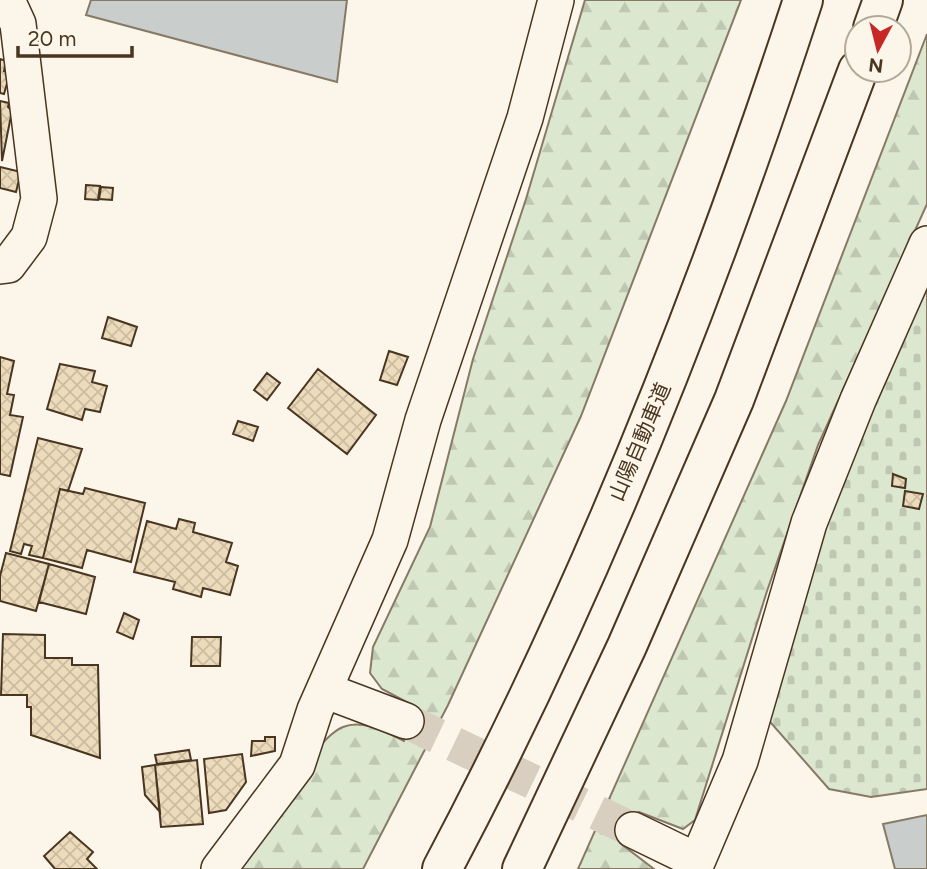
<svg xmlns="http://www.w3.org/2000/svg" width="927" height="869" viewBox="0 0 927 869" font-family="Figtree,'Noto Sans JP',sans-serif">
	<defs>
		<pattern id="forest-firs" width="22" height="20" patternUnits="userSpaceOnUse" patternTransform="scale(1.75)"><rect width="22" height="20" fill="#dce7d0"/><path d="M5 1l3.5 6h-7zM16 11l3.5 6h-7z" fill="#bec7b2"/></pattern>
		<pattern id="cemetery-stones" width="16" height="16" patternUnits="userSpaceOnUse" patternTransform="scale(1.75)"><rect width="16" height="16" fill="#dce7d0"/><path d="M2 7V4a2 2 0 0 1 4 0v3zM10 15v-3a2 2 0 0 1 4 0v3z" fill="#bec7b2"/></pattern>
		<pattern id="building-cross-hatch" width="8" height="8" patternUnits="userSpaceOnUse" patternTransform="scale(1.75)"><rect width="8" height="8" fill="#ecdcbc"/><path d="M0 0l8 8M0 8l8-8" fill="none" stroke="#ccbda1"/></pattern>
	</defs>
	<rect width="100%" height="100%" fill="#fbf6e9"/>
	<!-- forest -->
	<path fill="url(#forest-firs)" stroke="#887966" stroke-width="2" d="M585 0H741L581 416 448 705 363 869H239C259 838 312 739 343 727 363 719 385 732 404 741L418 708 382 689 370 673 373 647 430 527 473 359 526 199Z
		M927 34V204L818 445 767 591 695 820 683 829 639 812 620 843 654 869H578L786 401Z"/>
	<!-- cemetery -->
	<path fill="url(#cemetery-stones)" stroke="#887966" stroke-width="2" d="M927 279V789L871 797 829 789 764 715 831 487Z"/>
	<!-- water -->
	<path fill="#c9cecd" stroke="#887966" stroke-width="2" d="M91 0H347L337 82 86 15Z
		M927 815V869H895L883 824Z"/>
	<!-- building -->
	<path fill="url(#building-cross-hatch)" stroke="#4a3520" stroke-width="2" d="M0 59 6 61 4 71 10 73 4 94 0 93Z
		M0 101 9 103 8 107 12 111 2 161Z
		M0 167 21 172 16 192 0 188Z
		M86 185 100 186 98 200 85 199Z
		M101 187 113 188 112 200 99 199Z
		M108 317 137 327 131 346 102 338Z
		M389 351 408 357 397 385 380 380Z
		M0 357 14 361 7 394 14 395 10 415 23 417 10 476 0 474Z
		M60 364 95 371 92 382 107 386 100 412 85 409 82 420 47 409Z
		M318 369 376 415 347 454 288 408Z
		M267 373 280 383 267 400 254 390Z
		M238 421 258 427 253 441 233 434Z
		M38 438 82 449 68 491 60 489 43 558 29 555 32 546 24 544 21 554 10 551Z
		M893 474 906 479 905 488 892 486Z
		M85 488 145 503 131 562 87 550 82 568 43 558 60 489 83 494Z
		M905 491 923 494 919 509 903 506Z
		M179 519 195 523 193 532 232 543 226 562 238 566 230 595 203 588 201 597 173 589 175 582 134 572 147 521 176 529Z
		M6 553 49 564 36 611 0 601V576Z
		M49 564 95 577 86 614 39 602Z
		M124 613 139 620 133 639 117 632Z
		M3 634 45 635V658H72V665H98L100 758 31 735V707H27V695H1Z
		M192 637H221L220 666H191Z
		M265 737H275V751L251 756 252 741H265Z
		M189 750 191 760 157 764 155 755Z
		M242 754 246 782 226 810 209 813 204 759Z
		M197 760 203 824 161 827 155 765Z
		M155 765 160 812 145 795 142 767Z
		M70 832 93 852 87 859 97 869H55L44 856Z"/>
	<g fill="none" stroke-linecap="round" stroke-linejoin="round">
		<!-- minor-tunnel -->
		<path stroke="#d8cfc1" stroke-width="35" stroke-dasharray="35 18" stroke-linecap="butt" d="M406 721 633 830"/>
		<defs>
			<path id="minor" d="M0 266 8 265 29 237 39 199 18 24 7 0
				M324 690 406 721
				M633 830 697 861
				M219 869 297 765 315 710 390 540 423 420 525 118 556 0
				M694 869 740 761 809 523 858 400 927 244"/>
			<path id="motorway" d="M873 28 883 0
				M442 869C589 592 706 298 803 0
				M522 869 627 646 734 400 858 70"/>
		</defs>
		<!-- minor casing -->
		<use href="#minor" stroke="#4a3520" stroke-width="38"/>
		<!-- motorway casing -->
		<use href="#motorway" stroke="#4a3520" stroke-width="42"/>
		<!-- minor -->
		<use href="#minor" stroke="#fbf6e9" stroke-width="35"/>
		<!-- motorway -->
		<use href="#motorway" stroke="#fbf6e9" stroke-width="38"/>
	</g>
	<g text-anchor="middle" stroke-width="5" stroke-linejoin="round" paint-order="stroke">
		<!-- street labels -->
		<g font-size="21" fill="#4a3520" stroke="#fbf6e9">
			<text transform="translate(640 442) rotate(-67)" y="7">山陽自動車道</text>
		</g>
	</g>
	<!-- north arrow -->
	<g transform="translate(878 49) rotate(187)"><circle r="33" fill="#fbf6e9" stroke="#b4a999" stroke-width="2"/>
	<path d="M0-5L12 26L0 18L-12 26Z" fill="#c62828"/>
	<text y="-10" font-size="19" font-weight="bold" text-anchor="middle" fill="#4a3520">N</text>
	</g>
	<!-- scale -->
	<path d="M18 46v10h114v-10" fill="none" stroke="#4a3520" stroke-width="3.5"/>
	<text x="28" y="46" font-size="21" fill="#4a3520" stroke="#fbf6e9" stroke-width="5" paint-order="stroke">20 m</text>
</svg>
